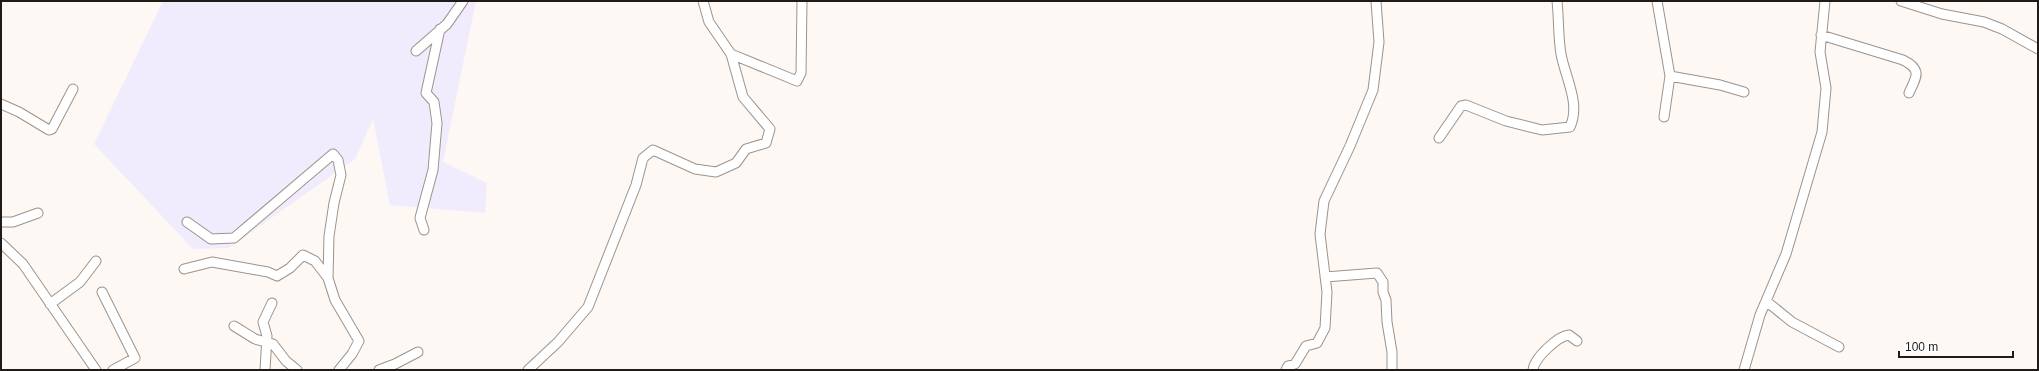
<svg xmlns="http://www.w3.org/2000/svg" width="2039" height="371" viewBox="0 0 2039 371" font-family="Arial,sans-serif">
	<rect width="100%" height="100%" fill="#fdf8f3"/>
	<!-- industrial -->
	<path fill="#f1ecfd" d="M163 1H476L443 162 487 183 485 213 390 205 373 119 355 159 229 248 193 249 94 144Z"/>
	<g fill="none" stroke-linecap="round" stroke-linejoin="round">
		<defs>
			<path id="minor" d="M703 1 709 22 731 54
				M1657 1 1670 76 1664 117
				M1901 1 1942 14 1984 22 2002 29 2038 49
				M1821 35 1903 60C1923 70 1916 77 1909 93
				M416 51 447 24 463 1
				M1670 76 1720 85 1744 92
				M1 104 19 112 49 130 52 129 73 89
				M1439 138 1461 106 1466 105 1506 121 1542 130 1570 127C1581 104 1565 77 1561 54 1558 37 1559 19 1557 1
				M1 222H13L38 213
				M187 222 211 239 234 238 333 154 338 160 341 175 334 203 329 236 328 278
				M424 230 420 218 433 170 437 123 434 102 426 93 440 29
				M1 243 23 264 96 370
				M184 269 212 262 268 272 277 276 290 268 303 255 315 261 328 278 335 300 359 341 352 354 339 370
				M1325 277 1377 273 1383 282V292L1386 300 1387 322 1392 352V370
				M102 292 135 358 113 370
				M1766 301 1792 322 1839 347
				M50 304 80 282 96 261
				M234 326 255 339 273 344 286 361 297 370
				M265 370 267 336 263 322 272 303
				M379 370 395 364 418 352
				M528 370 558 342 588 307 636 185 643 158 653 150 695 169 716 172 736 163 746 149 766 143 770 129 743 97 731 54 797 81 801 73 802 1
				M1286 370 1288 366 1295 364 1306 346 1317 343 1325 328 1327 292 1320 234 1324 201 1350 146 1373 90 1379 42 1376 1
				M1533 370C1534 358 1558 336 1569 335L1577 341
				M1744 370 1760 315 1786 254 1822 132 1826 88 1820 52 1825 1"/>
		</defs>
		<!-- minor casing -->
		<use href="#minor" stroke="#9f9288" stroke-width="11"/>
		<!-- minor -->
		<use href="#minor" stroke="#fff" stroke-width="9"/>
	</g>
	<!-- border -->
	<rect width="2039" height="371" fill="none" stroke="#201b17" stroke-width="4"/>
	<!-- scale -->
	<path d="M1899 351v6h114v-6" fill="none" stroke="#201b17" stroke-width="2"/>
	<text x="1905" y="351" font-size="12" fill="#201b17" stroke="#ffffff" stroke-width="3" paint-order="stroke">100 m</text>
</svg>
